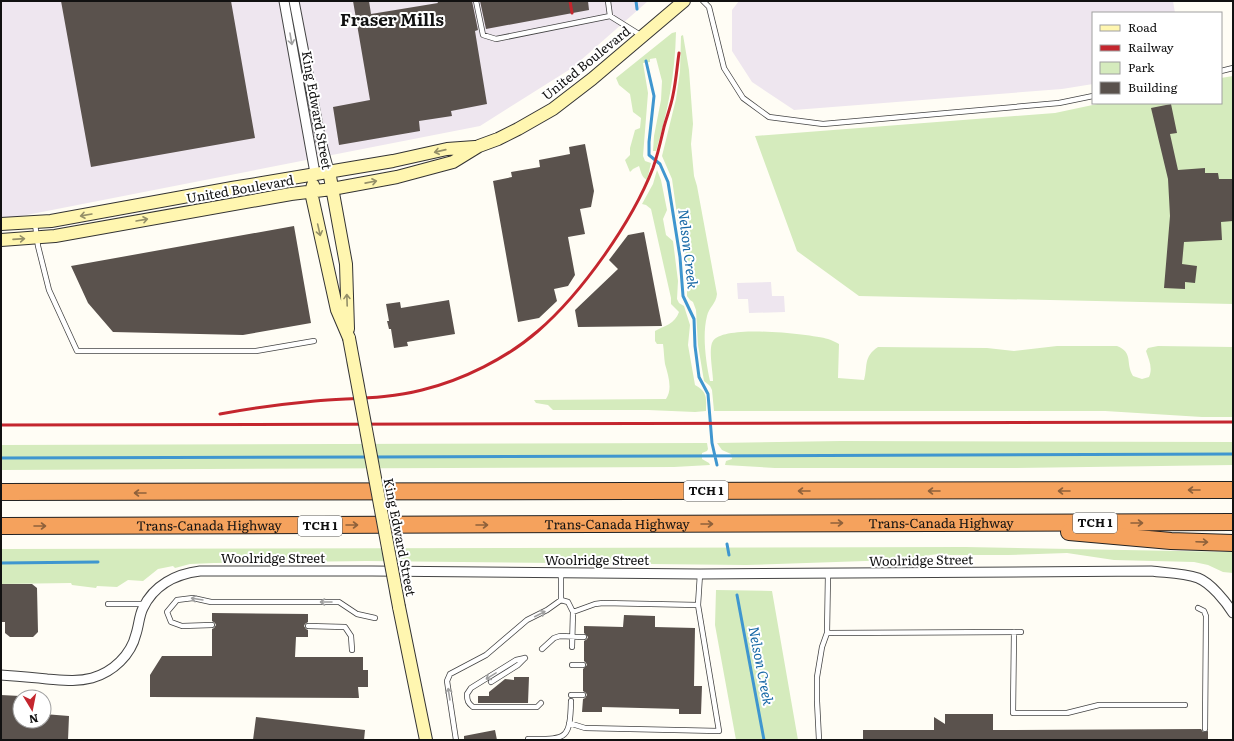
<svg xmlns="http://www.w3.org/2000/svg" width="1234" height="741" viewBox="0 0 1234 741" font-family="Literata,serif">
	<rect width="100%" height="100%" fill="#fffdf5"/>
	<!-- industrial -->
	<path fill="#eee6ef" d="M1 1H648L572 68 480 126 1 220Z
		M739 1H1173L1175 13H1093V84L1062 89 794 110 752 82 732 51V10Z
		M771 282 772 296H784L785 312 749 313 748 299H738L737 283Z"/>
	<!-- green -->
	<path fill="#d5ebbd" d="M676 32C675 75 668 111 656 151H653L654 136 661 100 662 81 656 58 650 59V62L643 63 648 93 643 156 645 161 651 163 647 180C641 177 641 171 639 166L633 169 630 172 625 160 630 155V148L635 130 640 128 641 118 633 112 630 94 619 85 616 78 672 33Z
		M683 35 689 70 693 124 691 144 694 176 697 186 717 294C716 304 709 307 707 316 702 335 706 363 710 381H713C713 372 708 348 713 341 724 324 809 334 828 339 832 340 835 342 839 344L838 378 864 380C868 366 863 357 878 347L987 348 1014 351 1057 346H1117C1134 353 1125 363 1133 376L1142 379 1149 377C1153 368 1149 360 1146 351L1148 348 1158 346 1233 347V417H1202L1105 411H714L712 390 710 386 704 381 698 345 696 310 693 302 690 300 687 296V289L689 283 686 271 688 265 684 257 685 247 678 222 672 179 662 156 676 99 680 71 681 36Z
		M1233 76V304L859 296 797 251 755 136 1055 113 1102 103H1221V78Z
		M657 170 661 180 667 210 663 219 666 235 673 241 678 281 677 299 679 303 684 306 690 325 688 345 695 385C708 392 706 398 706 411L695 412 648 410H553L548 405 536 403 534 400 666 399C673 389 668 375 665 364 664 358 664 351 663 344H657L655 341V331C664 326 675 324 679 312L671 304V298L664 267 651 209 646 205 642 204 653 184Z
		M841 441 1233 442V465L1010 468H775L725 465 726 461 732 459 731 454 722 450 717 443Z
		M707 443 708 449 707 451 702 453V459L709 463 710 465 674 467 1 470V445Z
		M965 547 1233 552V573L1223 572 1208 565 1194 562 1114 560 1067 553 1008 555H941L938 554 895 560 746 565 366 561 214 563 190 564 175 568 173 566 158 569 143 581 128 580 117 587 97 586 96 588 72 585 71 583 1 584V549Z
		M716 590 772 591 798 740H736L715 625Z"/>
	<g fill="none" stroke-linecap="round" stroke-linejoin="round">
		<!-- stream -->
		<path stroke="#3f96cf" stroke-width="3" d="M636 1 637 9
			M646 61 654 96 649 142V155L660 164 668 182 680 257 683 296 694 319 695 346 699 377 708 394 712 443 717 465
			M375 457 1233 454
			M1 458 367 457
			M727 544 729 555
			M1 563 98 562
			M737 595 764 740"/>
	</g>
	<!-- building -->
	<path fill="#5a524d" d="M61 1H231L255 138 91 167Z
		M353 1H369L371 14 438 3 437 1H472L478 30 475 31 487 104 451 111 452 116 419 121 420 131 339 145 333 107 370 100Z
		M480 1H588L589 10 486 29Z
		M1171 104 1177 133 1170 134 1178 170 1205 168V173H1218L1219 179H1233V221L1221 222 1222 240 1184 242 1182 264 1197 266 1195 283 1185 282V289L1164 288 1170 216 1168 179 1151 108Z
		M585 144 594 191 591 207 580 209 585 234 568 237 575 275 568 286 554 289 557 301 539 318 518 322 493 181 512 177 511 172 540 167 539 160 570 154 569 147Z
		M294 226 311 323 243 335 113 332 88 303 71 266Z
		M644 232 662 326 578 327 575 310 618 269 609 260 628 235Z
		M449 300 455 334 407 342 408 346 394 348 391 329H389L387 321H389L386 304 400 302 401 308Z
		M1 584H32L37 588 38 632 33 637H10L5 633V622H1Z
		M212 613 308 614V622L305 624 304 626 306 629 308 630V637H296L295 657H363V670H368V687H358L359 698 150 697V675L162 656H212V629L214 628 216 625 215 623 212 621Z
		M624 615 655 616V627L695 628 694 686H702L701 714H679V709L602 707V712H582L583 699 585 698 587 695 586 693 583 691V669L587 665 586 663 584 661V641L587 639 588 637 584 633V626L623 627Z
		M514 677H529L528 703H478V696H489V692L505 679 514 680Z
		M1 695 20 696V721H44V714L69 716 68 740H1Z
		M945 714H993V730L1201 729 1203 732 1208 731V740H863V730H934V717L945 724Z
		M256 717 365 730 364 740H253Z
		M495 730 497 740H464V736Z"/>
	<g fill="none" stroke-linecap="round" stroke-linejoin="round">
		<defs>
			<path id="lane" d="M476 1 483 35 496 39 610 16
				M608 1 610 16 642 36
				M703 1 709 7 724 68 743 98 769 117 823 124 1059 103 1093 96
				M1221 71 1233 68
				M35 224 38 246 49 290 77 351H256L314 341
				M561 573V600
				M108 604H145
				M1198 608 1204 611 1206 616 1205 729
				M212 625 182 626 171 622 167 612 177 600 193 598 211 602H339L357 614 375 618
				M308 626 345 627 351 636 352 650
				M1014 632 1013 713H1067L1099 705H1185
				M827 633 1021 632
				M572 647 573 612
				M542 649 554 638 560 636 584 637
				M525 658 516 660 471 688 467 694C467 701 468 703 473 707H537L541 703
				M572 665H583
				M491 682 518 665 525 658
				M571 695H583
				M569 723 585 728 719 731 698 605 700 574
				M528 739C566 739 570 741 571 701
				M456 740 447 681 450 674 486 655 527 620 547 610 561 600 568 602 573 612 595 604 603 603 698 605
				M819 740 817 701V677L822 647 827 633 828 574"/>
			<path id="street" d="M284 1 315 173
				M294 1 321 141 329 171
				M1 675C16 676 32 677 47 679 62 680 77 682 92 678 113 672 131 655 136 634 139 625 139 616 143 608 154 585 176 574 200 571H372L700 574 1151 571C1167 573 1183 573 1198 578 1211 583 1226 602 1233 613"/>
			<path id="secondary" d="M329 171 346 264 348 329
				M313 185 311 192 337 310 349 338
				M1 224 51 221 232 188 393 161 447 149 475 147
				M1 240 55 236 291 194 332 189 397 177 453 162 479 146 498 139 518 129 553 109 592 79 684 1
				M399 607 426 740"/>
			<g id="highway">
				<path d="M1 492 1233 490"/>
				<path id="s1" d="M1 526 1233 522"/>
				<path d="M1069 532 1171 541 1233 543"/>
			</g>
		</defs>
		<!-- lane casing -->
		<use href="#lane" stroke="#444" stroke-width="6"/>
		<!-- street casing -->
		<use href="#street" stroke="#444" stroke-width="11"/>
		<!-- secondary casing -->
		<use href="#secondary" stroke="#333" stroke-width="14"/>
		<!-- highway casing -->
		<use href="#highway" stroke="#222" stroke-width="18"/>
		<!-- lane -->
		<use href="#lane" stroke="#fff" stroke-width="4.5"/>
		<!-- street -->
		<use href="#street" stroke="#fff" stroke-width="9"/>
		<!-- secondary -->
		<use href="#secondary" stroke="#fff6b0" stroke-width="12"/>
		<!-- highway -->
		<use href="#highway" stroke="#f5a25d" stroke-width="16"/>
		<!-- rail -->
		<path stroke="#c4262e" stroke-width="3" d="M570 1 572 13
			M220 414C252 408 283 404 315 401 350 398 387 399 422 390 463 380 507 358 538 331 582 293 632 222 653 168 658 154 661 140 664 127 667 116 671 106 673 95 676 81 677 67 679 53
			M1 425 1233 422"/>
		<defs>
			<path id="secondary-bridge" d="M349 338 399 607"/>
		</defs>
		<!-- secondary-bridge casing -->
		<use href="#secondary-bridge" stroke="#333" stroke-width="14" stroke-linecap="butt"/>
		<!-- secondary-bridge -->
		<use href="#secondary-bridge" stroke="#fff6b0" stroke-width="12"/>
	</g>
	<!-- one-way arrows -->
	<defs><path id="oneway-shaft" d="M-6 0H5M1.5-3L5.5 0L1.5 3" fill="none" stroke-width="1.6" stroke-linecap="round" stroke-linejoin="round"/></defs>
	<g stroke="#a0a0a0">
		<use href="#oneway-shaft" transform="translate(291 39) rotate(80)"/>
		<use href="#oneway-shaft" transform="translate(197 599) rotate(-171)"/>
		<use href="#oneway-shaft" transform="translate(326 602) rotate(-180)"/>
		<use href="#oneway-shaft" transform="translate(540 614) rotate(-27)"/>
		<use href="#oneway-shaft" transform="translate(491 676) rotate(148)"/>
		<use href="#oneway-shaft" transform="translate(449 694) rotate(-99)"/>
	</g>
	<g stroke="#948f68">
		<use href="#oneway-shaft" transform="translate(440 151) rotate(167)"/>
		<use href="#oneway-shaft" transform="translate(371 182) rotate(-11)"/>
		<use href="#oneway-shaft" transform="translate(86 215) rotate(170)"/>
		<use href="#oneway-shaft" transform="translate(142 220) rotate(-10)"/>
		<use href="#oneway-shaft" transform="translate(319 230) rotate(77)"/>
		<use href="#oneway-shaft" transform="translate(19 239) rotate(-4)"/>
		<use href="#oneway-shaft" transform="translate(347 300) rotate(-92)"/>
	</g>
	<g stroke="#8e613b">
		<use href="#oneway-shaft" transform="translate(1194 490) rotate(180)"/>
		<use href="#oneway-shaft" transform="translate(804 491) rotate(180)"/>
		<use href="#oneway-shaft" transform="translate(934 491) rotate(180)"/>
		<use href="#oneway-shaft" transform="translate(1064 491) rotate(180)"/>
		<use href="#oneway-shaft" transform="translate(140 493) rotate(-180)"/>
		<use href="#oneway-shaft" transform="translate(837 523)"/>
		<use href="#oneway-shaft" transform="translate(1137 523)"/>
		<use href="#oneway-shaft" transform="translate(707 524)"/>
		<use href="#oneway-shaft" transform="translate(352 525)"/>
		<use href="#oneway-shaft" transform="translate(482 525)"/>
		<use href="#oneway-shaft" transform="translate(40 526)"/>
		<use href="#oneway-shaft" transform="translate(1202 542) rotate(2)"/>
	</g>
	<g text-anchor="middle" stroke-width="4" stroke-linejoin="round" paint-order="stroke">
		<!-- shield labels -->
		<g fill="#fff" stroke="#585858" stroke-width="1">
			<rect x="684" y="481" width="44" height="20" rx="3"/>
			<rect x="1073" y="513" width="44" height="20" rx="3"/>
			<rect x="298" y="516" width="44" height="20" rx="3"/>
		</g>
		<g font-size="12" font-weight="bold" fill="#111">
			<text x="706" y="495">TCH 1</text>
			<text x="1095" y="527">TCH 1</text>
			<text x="320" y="530">TCH 1</text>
		</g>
		<!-- street labels -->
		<g font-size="13" fill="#111" stroke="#fff">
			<text transform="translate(586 63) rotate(-39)" y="5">United Boulevard</text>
			<text transform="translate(317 110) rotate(80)" y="5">King Edward Street</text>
			<text transform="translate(240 189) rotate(-10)" y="5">United Boulevard</text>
			<text dy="5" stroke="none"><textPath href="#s1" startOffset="940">Trans-Canada Highway</textPath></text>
			<text dy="5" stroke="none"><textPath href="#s1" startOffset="616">Trans-Canada Highway</textPath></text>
			<text dy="5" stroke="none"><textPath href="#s1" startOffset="208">Trans-Canada Highway</textPath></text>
			<text transform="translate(400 537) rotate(79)" y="5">King Edward Street</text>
			<text x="273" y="563">Woolridge Street</text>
			<text x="597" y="565">Woolridge Street</text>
			<text transform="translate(921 560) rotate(-1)" y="5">Woolridge Street</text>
		</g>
		<!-- water labels -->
		<g font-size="14" font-style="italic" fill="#1768a6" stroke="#fff">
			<text transform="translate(688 249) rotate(83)" y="5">Nelson Creek</text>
			<text transform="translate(761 666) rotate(79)" y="5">Nelson Creek</text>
		</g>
		<!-- district labels -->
		<g font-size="17" font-weight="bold" fill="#111" stroke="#fff">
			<text x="392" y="26">Fraser Mills</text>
		</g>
	</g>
	<!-- border -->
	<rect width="1234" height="741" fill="none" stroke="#111111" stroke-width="4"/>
	<!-- legend -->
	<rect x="1092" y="12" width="130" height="92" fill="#ffffff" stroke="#a0a0a0"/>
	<rect x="1100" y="25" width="20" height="6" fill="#fff6b0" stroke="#a0a0a0"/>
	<text x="1128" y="32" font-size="12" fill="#111111">Road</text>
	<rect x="1100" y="45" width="20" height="6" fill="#c4262e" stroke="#a0a0a0"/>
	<text x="1128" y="52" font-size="12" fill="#111111">Railway</text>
	<rect x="1100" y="62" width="20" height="12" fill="#d5ebbd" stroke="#a0a0a0"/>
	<text x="1128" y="72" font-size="12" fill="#111111">Park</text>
	<rect x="1100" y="82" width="20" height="12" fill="#5a524d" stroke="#a0a0a0"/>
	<text x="1128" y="92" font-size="12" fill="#111111">Building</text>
	<!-- north arrow -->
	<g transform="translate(32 709) rotate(170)"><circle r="19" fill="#ffffff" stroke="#a0a0a0"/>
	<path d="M0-3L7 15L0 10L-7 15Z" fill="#c4262e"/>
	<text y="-6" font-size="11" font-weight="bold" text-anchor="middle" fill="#111111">N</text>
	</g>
</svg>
